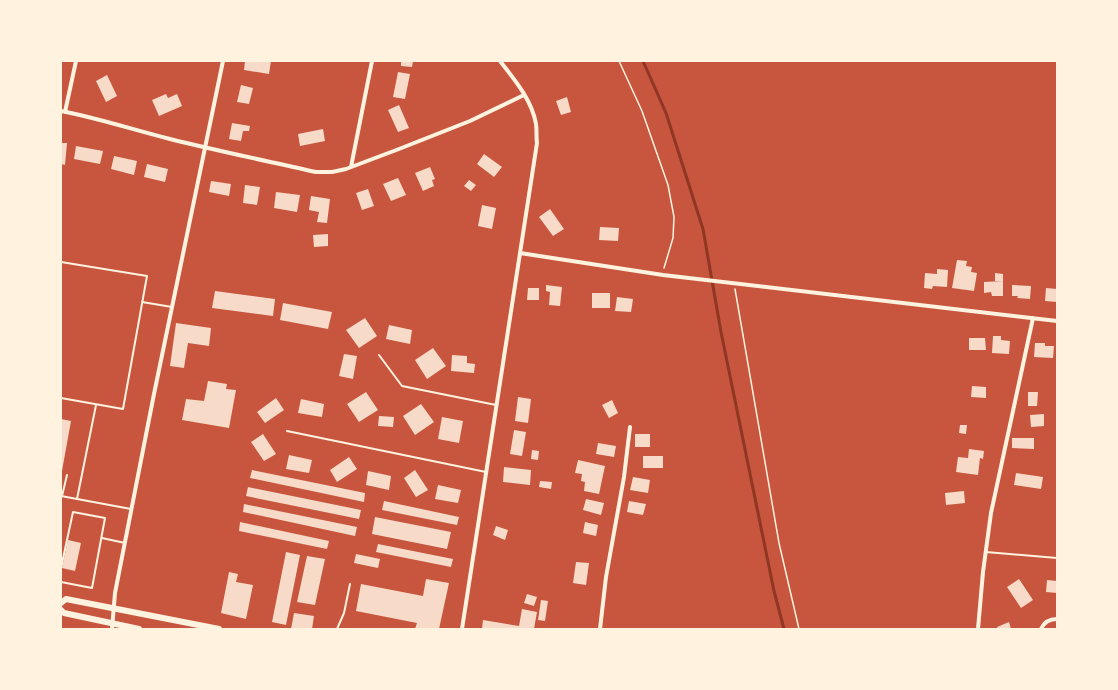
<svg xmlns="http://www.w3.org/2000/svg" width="1118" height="690" viewBox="0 0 1118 690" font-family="'IBM Plex Sans',sans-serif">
	<rect width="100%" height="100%" fill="#c8553d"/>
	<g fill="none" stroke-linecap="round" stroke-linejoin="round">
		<!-- stream -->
		<path stroke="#8f3625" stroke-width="3" d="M643 61 666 113 703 229 721 332 774 591 784 629"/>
	</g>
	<!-- building -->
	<path fill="#f7dbc8" d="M245 61H271L269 74 244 70Z
		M401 61H413L412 67 401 66Z
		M398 72 410 74 405 99 393 97Z
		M107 75 117 96 106 102 96 81Z
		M241 85 253 88 249 104 237 102Z
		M166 94 168 98 177 94 182 106 159 116 152 100Z
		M567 97 571 112 561 115 556 101Z
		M399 105 409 128 398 132 388 110Z
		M232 123 250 126 249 131H243L241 141 229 139Z
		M323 129 325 141 300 146 298 134Z
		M61 143H67L65 165 61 164Z
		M76 146 103 151 100 164 74 159Z
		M484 154 502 167 494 177 477 164Z
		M114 156 137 161 134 175 111 169Z
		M147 164 168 169 165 182 144 177Z
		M430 167 435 179 432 180 434 186 423 191 415 173Z
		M398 178 406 195 391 201 383 184Z
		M469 180 476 185 471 191 464 186Z
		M211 181 231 184 229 196 209 192Z
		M245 185 260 187 257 205 243 203Z
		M368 189 374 206 362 210 356 193Z
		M276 192 300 195 297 212 274 208Z
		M311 196 330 199 327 223 317 222 319 212 309 210Z
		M482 205 496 208 492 229 478 226Z
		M550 209 564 229 553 236 539 217Z
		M600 227 619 228 618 241 599 240Z
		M328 234V246L314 247 313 235Z
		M957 260 967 261 966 266 972 267 971 272 977 273 974 291 952 288Z
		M937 269 948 270 947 287 933 286 932 289 924 288 925 273 937 274Z
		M995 273 1003 274V281H995Z
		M1003 281V296H992L991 292 984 293V282Z
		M546 285 562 287 560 306 549 305 550 292 546 291Z
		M1012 285 1031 286 1030 299 1017 298 1018 296H1012Z
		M528 288H539V300H527Z
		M1046 288 1057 289V302L1045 301Z
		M215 291 275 299 273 316 212 308Z
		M592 293H610V308H592Z
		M617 297 633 299 631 312 615 311Z
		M283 303 332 312 328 329 280 320Z
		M365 318 377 336 359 348 346 330Z
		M176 323 211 328 209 346 188 343 184 368 170 366Z
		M389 325 412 330 410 344 386 339Z
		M993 336H1001V340L1010 341 1009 354 992 353Z
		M969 338H985L986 350H969Z
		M1035 343H1045V346H1054L1053 358 1034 357Z
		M433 348 446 366 427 379 415 360Z
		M344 354 357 356 353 379 339 376Z
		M452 355 467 356V363L475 364 474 373 451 371Z
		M208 381 227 384 226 389 236 390 229 428 182 420 186 399 204 401Z
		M972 386 986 387V398L971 397Z
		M366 392 378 410 359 422 347 404Z
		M1028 392H1038L1037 406H1028Z
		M518 397 531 399 528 423 515 421Z
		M276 398 284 410 265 423 257 412Z
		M301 399 324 404 322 417 298 413Z
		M612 400 618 413 609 418 602 405Z
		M421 404 434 422 415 435 403 416Z
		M1044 414V426L1031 427 1030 415Z
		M379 416 394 417 393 427 378 426Z
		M442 417 463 421 459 443 438 439Z
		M61 419 71 421 62 471H61Z
		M960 425H967L966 434 959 433Z
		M514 430 526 432 522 456 510 454Z
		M263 434 276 454 264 461 251 442Z
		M635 434H650V447H635Z
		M1012 438H1034V449L1012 448Z
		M598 443 616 446 614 457 596 454Z
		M969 449 984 451 983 459 980 458 978 475 956 472 958 457 968 458Z
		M532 450 539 451 538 460 531 459Z
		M289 455 312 460 309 473 286 469Z
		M643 456H663V468H643Z
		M349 457 357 469 337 482 330 470Z
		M578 460 605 466 599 494 584 491 585 482 581 481 582 474 575 473Z
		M504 467 531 470 530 485 503 482Z
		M252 470 365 493 364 502 250 478Z
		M415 470 428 490 416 497 404 478Z
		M368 471 391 476 389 490 366 485Z
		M1016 473 1043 477 1041 489 1014 485Z
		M633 477 650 480 648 493 630 490Z
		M540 481 552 482 551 489 539 487Z
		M438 485 461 490 458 503 435 499Z
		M248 487 361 510 359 519 246 496Z
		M964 491 965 503 946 505 945 493Z
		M586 499 604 503 601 515 583 510Z
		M384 501 459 517 457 525 382 510Z
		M629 501 646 504 643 515 627 512Z
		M244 504 357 527 355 536 243 512Z
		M375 517 451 532 447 549 372 534Z
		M240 522 329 541 327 549 239 531Z
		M585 522 598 525 596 536 583 533Z
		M496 526 508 530 505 540 493 535Z
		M68 540 81 543 75 571 62 568Z
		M378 544 453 559 451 567 376 552Z
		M286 552 300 555 286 625 272 622Z
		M356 554 380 559 378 568 354 563Z
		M307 556 325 559 315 605 297 602Z
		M576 562 589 563 586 585 573 583Z
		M229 572 238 574 236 582 253 585 246 619 221 613Z
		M426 579 449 583 439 629H415L417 623 356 611 361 584 423 596Z
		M1019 579 1033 600 1021 608 1007 587Z
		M1047 580 1057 581V593L1046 592Z
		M527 594 537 597 534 606 524 603Z
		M541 600 548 601 545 621 538 620Z
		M522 609 537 612 534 629H482L483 620 519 626Z
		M294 613 314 616 312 629H291Z
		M1009 622 1011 629H998L997 627Z"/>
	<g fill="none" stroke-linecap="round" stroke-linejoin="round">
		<!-- path -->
		<path stroke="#fff3e0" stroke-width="1.5" d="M619 61 642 111 668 185 674 217 673 238 664 268
			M735 289 779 543 799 629"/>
		<!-- service -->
		<path stroke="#fff3e0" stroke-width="2" d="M61 262 147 276 123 409 61 398
			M142 302 172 307
			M379 355 402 386 496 405
			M287 431 486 472
			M61 496 131 509
			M62 496 67 475
			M77 499 96 405
			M102 538 125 543
			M986 552 1057 558
			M61 568 73 512 105 518 92 588 61 582
			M337 629 344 613 350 584"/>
		<!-- minor -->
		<path stroke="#fff3e0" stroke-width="4" d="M61 111C98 118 134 130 170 139 218 151 267 161 316 172H332L346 169 399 149 470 121 524 95
			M65 112 76 61
			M351 167 372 61
			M520 253 663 275 1057 321
			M112 629 115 593 154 394 223 61
			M462 629 537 143C536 137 537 130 536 124 532 100 514 79 500 61
			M600 629 606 577 624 477 630 427
			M978 629 983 572 991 513 1033 318
			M1041 629C1044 622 1049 619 1057 619"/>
		<!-- primary -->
		<path stroke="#fff3e0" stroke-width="6" d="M61 603 66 599 219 629
			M61 610 64 613 139 629"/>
	</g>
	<!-- border -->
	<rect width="1118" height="690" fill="none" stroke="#fff3e0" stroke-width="124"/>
</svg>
